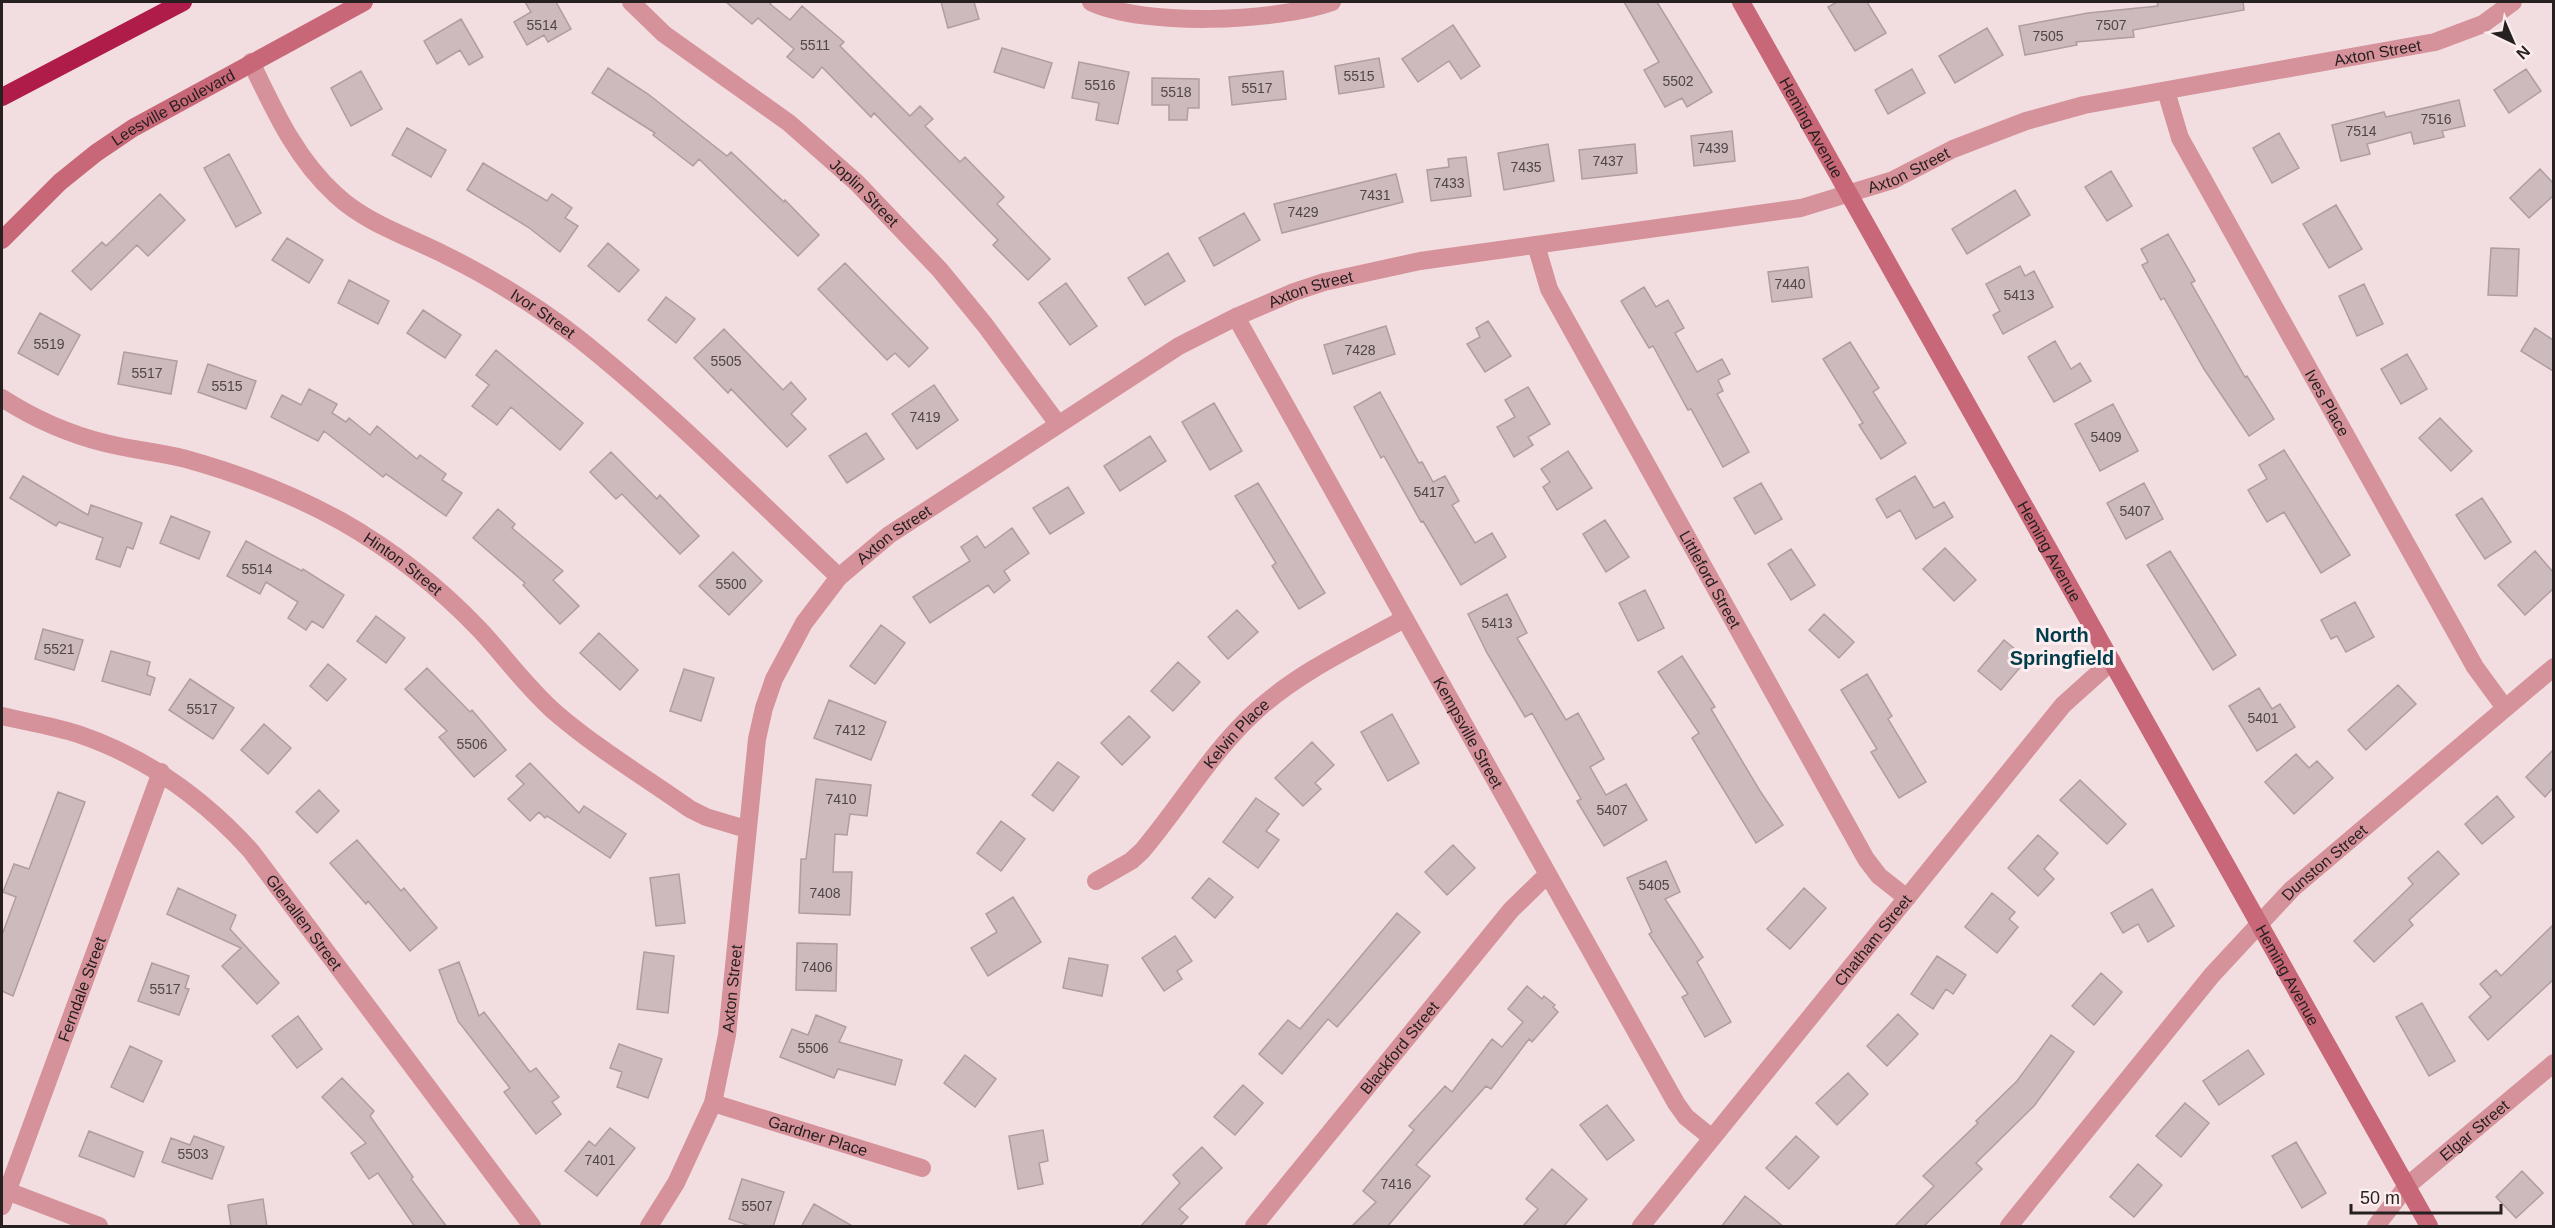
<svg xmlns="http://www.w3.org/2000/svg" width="2555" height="1228" viewBox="0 0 2555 1228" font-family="Arial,sans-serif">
	<rect width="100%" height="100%" fill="#f2dee0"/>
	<!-- building -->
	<path fill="#cdbabc" stroke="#b09d9f" stroke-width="1.5" d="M525 2H556L571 29 548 42 544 35 527 45 514 22 531 12Z
		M726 2H772L770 4 790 20 802 6 844 42 840 46 910 116 920 106 933 119 925 126 960 162 965 157 1004 197 997 204 1050 259 1028 280 993 245 998 240 874 113 871 117 822 67 813 78 787 57 794 49 758 18 752 24Z
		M941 2H974L979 19 948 28Z
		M1624 2H1657L1712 92 1687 107 1682 98 1665 107 1644 70 1659 62Z
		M1837 2H1867L1886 33 1855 51 1828 7Z
		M2157 2H2243L2244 10 2133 30 2134 37 2076 42 2077 45 2025 55 2019 26 2088 13 2158 6Z
		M461 19 483 57 469 65 460 50 437 64 424 41Z
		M1453 25 1480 66 1461 79 1449 61 1418 82 1402 59Z
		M1987 28 2003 55 1955 83 1939 56Z
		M1002 48 1052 63 1044 88 994 72Z
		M1379 58 1384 87 1339 94 1335 66Z
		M1079 62 1129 72 1118 124 1096 120 1099 103 1072 98Z
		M608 68 648 94 727 156 731 152 784 202 785 200 819 235 798 256 699 159 693 166 653 135 655 133 592 93Z
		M1912 69 1925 93 1888 114 1875 90Z
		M2526 69 2541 91 2509 113 2494 90Z
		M361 71 382 109 351 126 331 88Z
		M1283 71 1286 99 1232 105 1229 77Z
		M1152 78 1199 79V108H1188L1187 120H1169V105H1152Z
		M2459 100 2465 126 2442 131 2444 137 2414 144 2411 132 2367 144 2370 154 2341 161 2332 125 2384 112 2386 117Z
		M407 128 446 150 431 177 392 155Z
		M1732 131 1735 161 1694 166 1691 136Z
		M2279 133 2299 168 2272 183 2253 148Z
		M1548 144 1554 181 1504 190 1498 153Z
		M1635 144 1637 173 1582 179 1579 150Z
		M229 154 261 213 236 227 204 168Z
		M1466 157 1471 196 1431 201 1427 170 1449 167 1448 159Z
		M483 163 547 201 552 194 572 208 565 218 578 226 560 252 528 227 467 190Z
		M2540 169 2553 183V196L2529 218 2510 198Z
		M2111 171 2132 206 2107 221 2085 187Z
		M1396 174 1403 202 1282 233 1274 204Z
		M2015 190 2030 215 1967 254 1952 229Z
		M160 194 185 220 148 256 137 245 91 290 72 271 102 242 106 246Z
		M2336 205 2362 249 2329 268 2303 224Z
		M1244 213 1260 240 1214 266 1199 238Z
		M2168 234 2195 281 2191 283 2245 377 2247 376 2274 419 2249 436 2204 369 2164 298 2161 300 2142 265 2148 262 2141 249Z
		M287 238 323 260 309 283 272 260Z
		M608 243 639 270 619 292 588 266Z
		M2491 248 2519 249 2517 296 2488 295Z
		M1168 253 1185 281 1145 305 1128 278Z
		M845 263 928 348 909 367 895 353 887 360 818 289Z
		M2020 266 2025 276 2034 271 2053 307 2003 334 1993 315 2000 311 1986 284Z
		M1808 267 1812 297 1772 302 1768 272Z
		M349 280 389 301 378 324 338 303Z
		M1066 283 1097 326 1070 345 1039 303Z
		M2364 284 2383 324 2357 336 2339 296Z
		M1644 287 1656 307 1668 300 1684 328 1675 333 1697 372 1722 359 1730 374 1718 380 1723 391 1717 394 1749 452 1723 467 1691 409 1688 410 1653 346 1649 348 1621 301Z
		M666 297 695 319 676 343 648 320Z
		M423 310 461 335 445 358 407 333Z
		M40 313 80 335 58 375 18 353Z
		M1488 321 1511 356 1485 372 1467 344 1480 337 1476 328Z
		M1386 326 1395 354 1333 374 1324 345Z
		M2535 328 2553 340V371L2521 351Z
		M724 329 783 390 791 382 806 399 791 414 806 429 787 447 731 389 728 393 694 358Z
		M2055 341 2071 369 2080 363 2091 381 2054 402 2028 357Z
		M1850 342 1879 388 1873 392 1906 443 1881 459 1859 425 1863 423 1823 359Z
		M496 350 583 423 560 450 511 407 497 425 472 406 489 385 476 375Z
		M124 352 177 361 171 394 118 384Z
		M2407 354 2427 389 2401 404 2381 369Z
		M208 364 256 381 246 409 198 392Z
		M934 385 958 420 917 449 892 414Z
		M1528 387 1550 424 1528 437 1533 445 1514 457 1497 427 1515 417 1505 400Z
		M309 389 337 404 332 413 346 422 349 418 370 435 377 426 417 459 420 455 446 474 442 480 462 493 446 516 386 474 383 477 324 431 318 441 271 417 282 395 301 405Z
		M1380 392 1419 463 1422 462 1433 482 1445 476 1459 501 1452 505 1475 543 1492 533 1506 557 1461 585 1423 521 1421 522 1384 456 1381 458 1354 407Z
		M1214 403 1242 451 1210 470 1182 422Z
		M2113 404 2138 451 2100 471 2075 424Z
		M2440 418 2472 451 2451 471 2419 438Z
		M866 433 884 459 847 483 829 456Z
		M1150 436 1166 461 1120 491 1104 466Z
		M2284 450 2350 555 2321 573 2284 512 2267 522 2248 490 2267 479 2259 465Z
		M1568 451 1592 488 1557 510 1543 487 1550 482 1541 469Z
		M611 452 657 499 660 495 699 536 680 554 622 494 616 499 590 472Z
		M23 476 88 515 91 505 142 523 133 549 127 547 120 567 96 559 103 538 59 522 56 526 10 498Z
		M1915 476 1934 508 1944 502 1953 517 1916 539 1900 510 1887 518 1876 499Z
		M1258 483 1325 593 1299 609 1272 566 1276 563 1235 496Z
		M1761 483 1782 519 1755 534 1734 498Z
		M2144 483 2163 519 2126 539 2107 503Z
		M1068 487 1084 513 1050 534 1033 508Z
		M2482 498 2511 542 2485 559 2456 515Z
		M498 509 515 524 512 528 563 571 553 580 579 606 560 624 523 585 525 583 473 538Z
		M171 516 210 532 199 559 160 543Z
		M1605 520 1629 557 1606 572 1583 534Z
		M1012 528 1029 553 1004 571 1010 580 994 593 988 585 930 623 913 597 970 561 961 547 977 536 985 548Z
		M246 541 302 571 303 569 344 595 323 628 312 621 306 630 288 618 298 602 266 582 260 594 227 576Z
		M1945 548 1976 580 1954 601 1923 569Z
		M1791 549 1815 585 1791 600 1768 564Z
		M2170 551 2236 655 2213 670 2147 565Z
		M2535 551 2553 572V589L2525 615 2498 585Z
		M733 552 762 581 729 615 699 586Z
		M1645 590 1664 628 1638 641 1619 603Z
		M1507 594 1527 633 1517 638 1566 720 1578 713 1604 759 1590 767 1606 795 1626 784 1647 820 1604 846 1577 801 1581 799 1532 713 1525 717 1487 653 1468 614Z
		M2355 602 2374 637 2346 652 2337 636 2331 639 2321 620Z
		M1237 610 1258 632 1228 659 1208 637Z
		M1824 614 1854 642 1839 658 1809 630Z
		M376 616 405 638 386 663 357 641Z
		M881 625 905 643 875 684 850 666Z
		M43 629 83 640 74 670 35 659Z
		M599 633 638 670 620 690 580 653Z
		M2004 640 2027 659 2001 690 1978 671Z
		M111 651 150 662 147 675 155 678 150 695 102 681Z
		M1682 656 1715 707 1711 709 1760 791 1783 825 1756 843 1692 738 1699 733 1658 672Z
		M1178 662 1200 682 1173 711 1151 691Z
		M328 664 346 679 327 701 310 686Z
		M427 668 470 712 472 710 506 750 474 777 439 737 447 731 405 689Z
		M684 669 714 678 701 721 670 711Z
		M1867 674 1892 716 1888 719 1926 782 1899 798 1871 752 1877 749 1841 690Z
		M190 679 234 708 213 739 169 710Z
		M2398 685 2416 704 2366 750 2348 730Z
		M2259 688 2272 709 2280 704 2295 727 2257 751 2229 706Z
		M829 700 886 722 871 760 814 738Z
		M1392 714 1419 763 1388 781 1361 732Z
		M1129 716 1150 737 1122 765 1101 743Z
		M264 724 291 748 268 774 241 750Z
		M1312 742 1334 765 1315 783 1321 789 1303 806 1275 778Z
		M2553 750V788L2545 797 2526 777Z
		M2296 754 2309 768 2317 761 2333 778 2294 814 2265 782Z
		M1058 762 1079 777 1053 811 1032 795Z
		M530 763 579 813 584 806 626 834 610 858 547 816 545 818 539 812 530 821 508 799 524 784 516 776Z
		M816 779 871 785 867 816 850 814 847 835 835 834 833 872H852L850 915 799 913 801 859H806Z
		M2080 780 2126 824 2107 844 2060 800Z
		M319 790 339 811 317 833 296 812Z
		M58 792 85 802 13 996 2 991V935L16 897 3 892 14 864 29 869Z
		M2497 796 2514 817 2482 844 2465 824Z
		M1256 798 1279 814 1266 831 1279 840 1258 868 1223 842Z
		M1001 821 1025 839 1001 871 977 853Z
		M2038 835 2058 853 2044 869 2054 879 2038 896 2008 868Z
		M357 840 401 891 404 888 437 928 410 951 368 901 366 904 330 863Z
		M1453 845 1475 868 1447 895 1425 872Z
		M2438 851 2459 874 2409 920 2413 925 2374 962 2354 941 2413 884 2408 878Z
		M1666 861 1680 892 1665 899 1703 957 1697 962 1731 1022 1705 1037 1682 997 1688 994 1649 934 1652 932 1627 878Z
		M679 874 685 923 656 926 650 878Z
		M1209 878 1233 897 1215 918 1192 898Z
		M178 888 236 915 230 929 279 983 257 1004 222 966 241 948 167 914Z
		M1804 888 1826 908 1790 949 1767 929Z
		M2152 889 2174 926 2148 942 2138 924 2123 933 2111 913Z
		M1992 893 2015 912 2009 919 2018 927 1997 953 1965 927Z
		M1013 897 1041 942 988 976 971 948 997 932 986 914Z
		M1397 913 1420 932 1337 1027 1328 1019 1282 1074 1259 1054 1288 1020 1300 1029Z
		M2553 925V980L2488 1040 2469 1017 2491 997 2480 984 2496 970 2501 976Z
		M1175 936 1192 961 1177 971 1182 979 1164 991 1142 958Z
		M797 943 837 944 836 991 796 990Z
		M644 952 674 956 668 1013 637 1009Z
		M1937 956 1966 975 1953 994 1946 989 1933 1009 1911 994Z
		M1069 958 1108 965 1102 996 1063 988Z
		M459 962 479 1016 484 1012 530 1072 536 1068 559 1097 552 1102 561 1114 536 1134 504 1092 510 1088 458 1021 439 970Z
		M152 963 189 976 185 988 189 989 179 1015 138 1001Z
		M2101 973 2122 992 2094 1025 2072 1006Z
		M1527 986 1542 999 1544 996 1555 1005 1553 1007 1558 1012 1532 1042 1529 1039 1491 1089 1486 1086 1416 1165 1430 1176 1387 1227H1351L1376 1202 1363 1191 1414 1130 1409 1126 1445 1086 1452 1092 1492 1039 1502 1047 1523 1022 1508 1009Z
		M2422 1003 2455 1061 2429 1076 2396 1017Z
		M1898 1014 1918 1034 1887 1066 1867 1046Z
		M816 1015 846 1027 839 1042 902 1060 895 1085 838 1069 834 1078 780 1057 792 1029 808 1035Z
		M298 1016 322 1049 297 1068 272 1036Z
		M2051 1035 2074 1052 2034 1106 1976 1163 1982 1169 1923 1227H1894L1934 1186 1923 1176 1978 1123 1976 1121 2017 1081Z
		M619 1044 662 1059 648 1098 617 1087 622 1072 610 1068Z
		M130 1046 162 1061 143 1102 111 1087Z
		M2248 1050 2264 1074 2219 1105 2203 1081Z
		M965 1055 996 1079 975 1107 944 1083Z
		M1848 1073 1868 1094 1837 1125 1816 1103Z
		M342 1078 374 1111 370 1116 413 1177 411 1179 447 1227H415L378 1173 369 1179 351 1153 366 1143 322 1097Z
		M1243 1085 1263 1103 1235 1135 1214 1117Z
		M2185 1103 2209 1123 2181 1157 2156 1136Z
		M1607 1105 1634 1140 1607 1160 1580 1125Z
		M610 1128 635 1148 597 1196 565 1171 589 1141 595 1146Z
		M1043 1130 1048 1161 1039 1163 1043 1184 1018 1189 1009 1136Z
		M89 1131 143 1152 134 1177 79 1156Z
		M194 1136 224 1147 212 1179 162 1162 171 1138 190 1145Z
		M1796 1136 1819 1157 1789 1189 1766 1168Z
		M2296 1142 2326 1193 2302 1208 2272 1156Z
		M1202 1147 1222 1168 1179 1209 1188 1217 1179 1227H1140L1180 1183 1173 1175Z
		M2138 1164 2162 1185 2134 1217 2110 1197Z
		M1552 1169 1587 1199 1563 1227H1522L1538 1209 1526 1199Z
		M2522 1171 2543 1193 2516 1218 2496 1197Z
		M742 1179 784 1192 773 1227H753L729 1219Z
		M1745 1196 1784 1227H1721Z
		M263 1199 267 1227H231L228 1205Z
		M814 1204 854 1227H801Z"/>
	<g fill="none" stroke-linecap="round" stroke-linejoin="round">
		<!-- street -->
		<g stroke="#d5929b" stroke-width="18">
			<path id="s1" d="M631 2 664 34 789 123 857 183 940 270 985 325 1058 424"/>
			<path d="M1091 2C1144 27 1276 22 1332 2"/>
			<path id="s2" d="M251 62C274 110 296 159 336 195 366 223 407 236 443 254 490 277 537 306 578 338 670 411 753 496 839 577"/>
			<path id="s3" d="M2166 91 2180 138 2475 667 2505 708"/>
			<path id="s4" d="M1536 245 1549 289 1866 859 1879 876 1907 898"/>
			<path id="s5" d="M1236 317 1676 1103 1686 1117 1712 1138"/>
			<path id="s6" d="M2 398C33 418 69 434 105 443 132 450 159 452 186 459 240 474 292 494 341 521 392 550 440 588 480 630 506 658 528 689 557 714 598 749 646 778 690 809L706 817 746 829"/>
			<path id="s7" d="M2 716C27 722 53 726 78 734 146 757 203 798 251 851L532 1226"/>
			<path id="s8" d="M1096 881 1131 861 1142 851C1181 805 1211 752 1256 711 1299 672 1353 647 1404 619"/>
			<path id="s9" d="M713 1103 922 1168"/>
			<path d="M7 1191 99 1226"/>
			<path id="s10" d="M2 1206 161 772"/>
			<path id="s11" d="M649 1226 676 1183 713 1103 727 1035 757 739 764 708 774 679 804 623 839 577 889 535 1179 346 1236 317 1294 292 1324 282 1420 261 1801 208 1893 180 1953 149 2026 121 2084 105 2435 42 2483 24 2513 2"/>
			<path id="s12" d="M1254 1226 1511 910 1547 875"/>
			<path id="s13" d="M1641 1226 2063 705 2112 661"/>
			<path id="s14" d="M2009 1226 2212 975 2292 889 2554 667"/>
			<path id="s15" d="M2376 1226 2407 1186 2554 1063"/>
		</g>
		<!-- secondary -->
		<g stroke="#c86778" stroke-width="18">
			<path id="s16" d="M1741 2 2429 1226"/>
			<path id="s17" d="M2 240 60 182 96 153 133 128 364 2"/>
		</g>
		<!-- highway -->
		<path stroke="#b01c4a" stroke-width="18" d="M2 97 183 2"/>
	</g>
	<g text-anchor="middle" stroke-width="6" stroke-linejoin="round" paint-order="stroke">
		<!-- number labels -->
		<g font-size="14" fill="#504647">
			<text x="542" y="30">5514</text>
			<text x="2111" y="30">7507</text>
			<text x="2048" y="41">7505</text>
			<text x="815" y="50">5511</text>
			<text x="1359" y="81">5515</text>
			<text x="1678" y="86">5502</text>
			<text x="1100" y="90">5516</text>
			<text x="1257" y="93">5517</text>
			<text x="1176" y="97">5518</text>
			<text x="2436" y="124">7516</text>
			<text x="2361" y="136">7514</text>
			<text x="1713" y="153">7439</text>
			<text x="1608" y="166">7437</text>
			<text x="1526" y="172">7435</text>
			<text x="1449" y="188">7433</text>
			<text x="1375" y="200">7431</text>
			<text x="1303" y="217">7429</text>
			<text x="1790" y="289">7440</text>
			<text x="2019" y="300">5413</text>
			<text x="49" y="349">5519</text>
			<text x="1360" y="355">7428</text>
			<text x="726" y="366">5505</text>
			<text x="147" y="378">5517</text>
			<text x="227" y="391">5515</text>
			<text x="925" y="422">7419</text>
			<text x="2106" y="442">5409</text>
			<text x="1429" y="497">5417</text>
			<text x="2135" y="516">5407</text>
			<text x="257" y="574">5514</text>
			<text x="731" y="589">5500</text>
			<text x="1497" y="628">5413</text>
			<text x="59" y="654">5521</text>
			<text x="202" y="714">5517</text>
			<text x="2263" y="723">5401</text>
			<text x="850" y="735">7412</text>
			<text x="472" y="749">5506</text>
			<text x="841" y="804">7410</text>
			<text x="1612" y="815">5407</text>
			<text x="1654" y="890">5405</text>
			<text x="825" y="898">7408</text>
			<text x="817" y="972">7406</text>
			<text x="165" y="994">5517</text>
			<text x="813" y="1053">5506</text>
			<text x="193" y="1159">5503</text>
			<text x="600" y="1165">7401</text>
			<text x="1396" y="1189">7416</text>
			<text x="757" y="1211">5507</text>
		</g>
		<!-- street labels -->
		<g font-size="16" fill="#272020" stroke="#fdedee">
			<text dy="6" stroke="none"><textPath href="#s11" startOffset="2343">Axton Street</textPath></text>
			<text dy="6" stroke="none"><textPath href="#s17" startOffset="218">Leesville Boulevard</textPath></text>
			<text dy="6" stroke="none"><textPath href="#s16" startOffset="144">Heming Avenue</textPath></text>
			<text dy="6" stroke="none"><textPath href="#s11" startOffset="1857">Axton Street</textPath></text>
			<text dy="6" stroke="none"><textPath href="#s1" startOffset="302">Joplin Street</textPath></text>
			<text dy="6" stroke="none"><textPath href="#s11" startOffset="1245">Axton Street</textPath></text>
			<text dy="6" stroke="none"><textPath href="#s2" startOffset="398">Ivor Street</textPath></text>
			<text dy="6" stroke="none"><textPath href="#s3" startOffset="352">Ives Place</textPath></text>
			<text dy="6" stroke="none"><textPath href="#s11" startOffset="759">Axton Street</textPath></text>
			<text dy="6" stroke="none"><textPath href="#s16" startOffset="630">Heming Avenue</textPath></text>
			<text dy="6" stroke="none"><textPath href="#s6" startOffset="438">Hinton Street</textPath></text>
			<text dy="6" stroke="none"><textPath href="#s4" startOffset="378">Littleford Street</textPath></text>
			<text dy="6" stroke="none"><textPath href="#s5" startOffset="476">Kempsville Street</textPath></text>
			<text dy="6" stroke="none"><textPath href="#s8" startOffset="206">Kelvin Place</textPath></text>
			<text dy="6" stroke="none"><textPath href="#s14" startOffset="482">Dunston Street</textPath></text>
			<text dy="6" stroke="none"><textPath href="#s7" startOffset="378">Glenallen Street</textPath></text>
			<text dy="6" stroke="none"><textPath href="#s13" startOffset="368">Chatham Street</textPath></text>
			<text dy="6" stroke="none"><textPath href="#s16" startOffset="1116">Heming Avenue</textPath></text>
			<text dy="6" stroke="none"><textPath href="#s11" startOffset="255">Axton Street</textPath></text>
			<text dy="6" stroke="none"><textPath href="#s10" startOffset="231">Ferndale Street</textPath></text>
			<text dy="6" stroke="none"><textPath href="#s12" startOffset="230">Blackford Street</textPath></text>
			<text dy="6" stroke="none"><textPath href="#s15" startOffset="138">Elgar Street</textPath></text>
			<text dy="6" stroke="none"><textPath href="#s9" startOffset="110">Gardner Place</textPath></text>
		</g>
		<!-- quarter labels -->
		<g font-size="20" font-weight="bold" fill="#003c4a" stroke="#fdedee">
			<text x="2062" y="642">North<tspan x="2062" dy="23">Springfield</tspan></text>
		</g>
	</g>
	<!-- border -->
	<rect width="2555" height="1228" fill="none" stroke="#272020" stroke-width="6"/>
	<!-- north arrow -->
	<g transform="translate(2513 42) rotate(136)" stroke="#fdedee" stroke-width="4.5" paint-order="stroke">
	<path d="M0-4.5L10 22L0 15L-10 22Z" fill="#272020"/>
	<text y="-9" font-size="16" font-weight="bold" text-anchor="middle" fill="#272020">N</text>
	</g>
	<!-- scale -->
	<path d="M2351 1204v9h150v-9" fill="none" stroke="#272020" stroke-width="3"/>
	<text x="2360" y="1204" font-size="18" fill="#272020" stroke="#fdedee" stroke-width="4.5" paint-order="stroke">50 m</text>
</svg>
